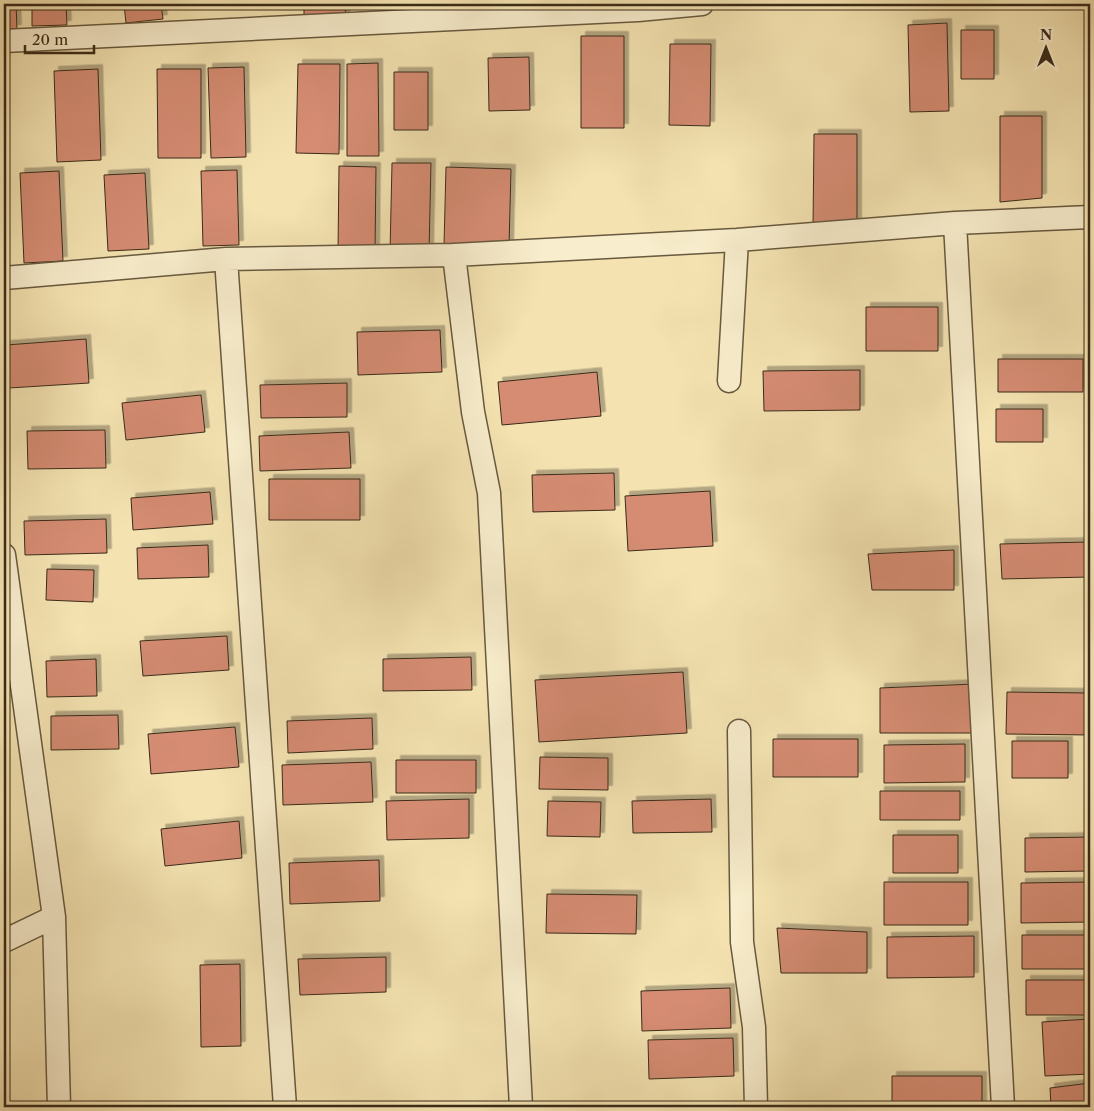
<svg xmlns="http://www.w3.org/2000/svg" width="1094" height="1111" viewBox="0 0 1094 1111" font-family="'Libre Caslon Text',serif">
	<defs>
		<filter id="shadow"><feDropShadow dx="4.5" dy="-4.5" stdDeviation="0" flood-color="#0004"/></filter>
	</defs>
	<rect width="100%" height="100%" fill="#f4e3b1"/>
	<filter id="stains"><feTurbulence type="fractalNoise" baseFrequency=".004" numOctaves="4"/><feColorMatrix values="0 0 0 0 .2 0 0 0 0 .09 0 0 0 0 .02 0 0 0 .5 -.17"/></filter>
	<radialGradient id="worn" r=".72"><stop offset=".6" stop-color="#630" stop-opacity="0"/><stop offset="1" stop-color="#630" stop-opacity=".3"/></radialGradient>
	<!-- building -->
	<path fill="#d58c73" stroke="#392b19" filter="url(#shadow)" d="M4 4H16L17 29 4 30Z
		M32 4H66L67 25 32 26Z
		M124 4H161L163 19 126 23Z
		M304 4H345L346 22 304 23Z
		M947 23 949 111 910 112 908 25Z
		M961 30H994V79H961Z
		M581 36H624V128H581Z
		M670 44H711L710 126 669 125Z
		M529 57 530 110 489 111 488 58Z
		M378 63 379 156H347V64Z
		M298 64H340L339 154 296 153Z
		M244 67 246 157 211 158 208 68Z
		M98 69 101 160 57 162 54 71Z
		M157 69H201V158H158Z
		M394 72H428V130H394Z
		M1000 116H1042V198L1000 202Z
		M814 134H857V229L813 228Z
		M392 163H431L429 253H390Z
		M339 166 376 167 375 252 338 251Z
		M446 167 511 169 509 247 444 245Z
		M237 170 239 245 203 246 201 171Z
		M59 171 63 261 24 263 20 173Z
		M145 173 149 249 108 251 104 175Z
		M866 307H938V351H866Z
		M440 330 442 372 358 375 357 332Z
		M86 339 89 383 9 388 6 345Z
		M998 359H1083V392H998Z
		M860 370V410L764 411 763 371Z
		M597 372 601 416 502 425 498 382Z
		M347 383V417L261 418 260 385Z
		M201 395 205 432 126 440 122 403Z
		M996 409H1043V442H996Z
		M105 430 106 468 28 469 27 431Z
		M349 432 351 468 260 471 259 436Z
		M614 473 615 510 533 512 532 475Z
		M269 479H360V520H269Z
		M710 491 713 546 628 551 625 496Z
		M210 492 213 524 133 530 131 498Z
		M106 519 107 553 25 555 24 521Z
		M1088 542 1089 577 1002 579 1000 544Z
		M208 545 209 577 138 579 137 548Z
		M954 550V590H872L868 554Z
		M47 569 94 570 93 602 46 600Z
		M227 636 229 670 143 676 140 641Z
		M471 657 472 690 383 691V659Z
		M96 659 97 696 47 697 46 661Z
		M683 672 687 733 539 742 535 680Z
		M974 684 979 733H880V688Z
		M1007 692 1090 693V735L1006 734Z
		M118 715 119 749 51 750V716Z
		M372 718 373 749 288 753 287 721Z
		M235 727 239 767 151 774 148 734Z
		M773 739H858V777H773Z
		M1012 741H1068V778H1012Z
		M965 744V782L884 783V745Z
		M540 757 608 758V790L539 789Z
		M396 760H476V793H396Z
		M371 762 373 802 283 805 282 765Z
		M880 791H960V820H880Z
		M469 799V838L387 840 386 801Z
		M711 799 712 832 633 833 632 801Z
		M548 801 601 802 600 837 547 836Z
		M239 821 242 858 165 866 161 829Z
		M893 835H958V873H893Z
		M1090 837V871L1025 872V838Z
		M379 860 380 901 290 904 289 863Z
		M884 882H968V925H884Z
		M1090 882V922L1021 923V883Z
		M547 894 637 895 636 934 546 933Z
		M777 928 867 932V973H781Z
		M1022 935H1090V969H1022Z
		M974 936V977L887 978V937Z
		M386 957V992L300 995 298 959Z
		M240 964 241 1046 201 1047 200 965Z
		M1026 980H1090V1015H1026Z
		M730 988 731 1028 642 1031 641 991Z
		M1090 1019V1074L1045 1076 1042 1022Z
		M733 1038 734 1076 649 1079 648 1040Z
		M892 1076H982V1107H892Z
		M1090 1083V1107H1051L1050 1088Z"/>
	<g fill="none" stroke-linecap="round" stroke-linejoin="round">
		<defs>
			<path id="street" d="M4 41 638 10 702 4
				M955 223 1003 1107
				M454 255 473 412 489 493 521 1107
				M226 259 285 1107
				M4 278 226 259 454 255 737 240 955 223 1090 217
				M729 381 737 240
				M4 555 54 917 59 1107
				M739 731 742 942 754 1027 756 1107
				M4 941 54 917"/>
		</defs>
		<!-- street casing -->
		<use href="#street" stroke="#68593f" stroke-width="25"/>
		<!-- street -->
		<use href="#street" stroke="#f8edcc" stroke-width="22"/>
	</g>
	<!-- margin -->
	<rect width="1094" height="1111" fill="none" stroke="#f4e3b1" stroke-width="20"/>
	<rect x="5" y="5" width="1084" height="1101" fill="none" stroke="#392b19" stroke-width="2.5"/>
	<rect x="10" y="10" width="1074" height="1091" fill="none" stroke="#392b19"/>
	<!-- north arrow -->
	<g transform="translate(1046 48)" stroke="#f8edcc" stroke-width="4" paint-order="stroke">
	<path d="M0-4L9 19L0 12L-9 19Z" fill="#392b19"/>
	<text y="-8" font-size="14" font-weight="bold" text-anchor="middle" fill="#392b19">N</text>
	</g>
	<!-- scale -->
	<path d="M25 45v8h69v-8" fill="none" stroke="#392b19" stroke-width="2.5"/>
	<text x="32" y="45" font-size="15" fill="#392b19" stroke="#f8edcc" stroke-width="4" paint-order="stroke">20 m</text>
	<rect width="100%" height="100%" filter="url(#stains)"/>
	<rect width="100%" height="100%" fill="url(#worn)"/>
</svg>
